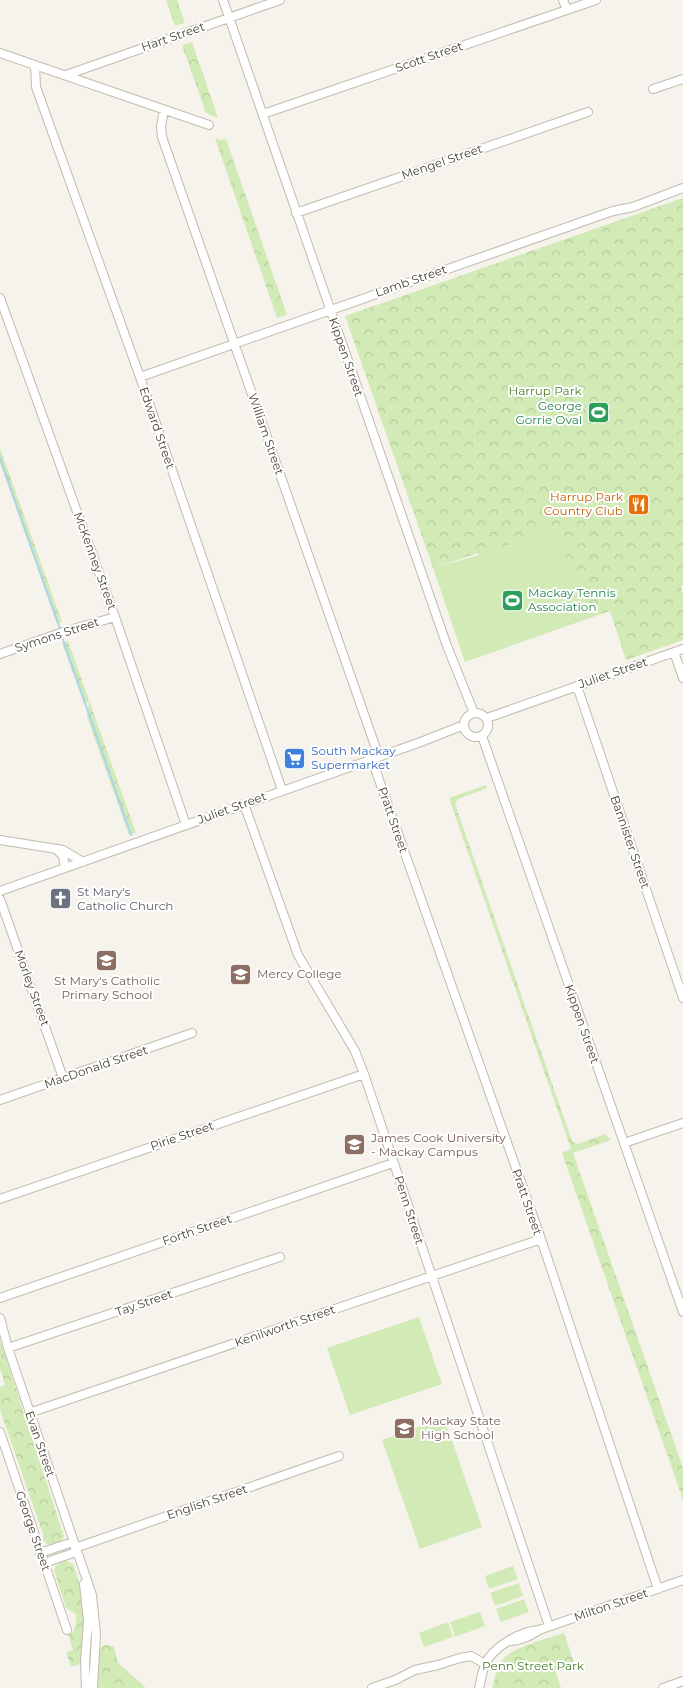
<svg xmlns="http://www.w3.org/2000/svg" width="683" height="1688" viewBox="0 0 683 1688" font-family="Montserrat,sans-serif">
	<defs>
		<pattern id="forest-crowns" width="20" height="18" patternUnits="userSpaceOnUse" patternTransform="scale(1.25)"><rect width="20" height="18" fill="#d2eab5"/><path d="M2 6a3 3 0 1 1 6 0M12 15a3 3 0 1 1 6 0" fill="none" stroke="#b6ca9c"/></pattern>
	</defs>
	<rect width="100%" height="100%" fill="#f6f3ec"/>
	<!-- grass -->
	<path fill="#d2eab5" d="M554 527 587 619 465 662 433 568 479 555 514 540Z
		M419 1317 442 1384 350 1415 327 1348Z
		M444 1418 482 1527 420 1549 382 1440Z
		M513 1566 518 1579 489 1589 485 1576Z
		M519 1583 523 1596 495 1606 490 1593Z
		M524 1599 529 1612 501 1622 496 1609Z
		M480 1612 485 1626 455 1637 450 1622Z
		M448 1622 453 1637 424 1647 419 1633Z"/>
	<!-- forest -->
	<path fill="url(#forest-crowns)" d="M166 0H177L185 23 175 26Z
		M192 42 218 118 206 113 182 45Z
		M215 138 221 140 226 139 287 315 277 318Z
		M683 198V586L681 587 683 594V640L626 660 610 611 587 619 554 527 514 540V543L479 555 478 553 433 568 345 316Z
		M0 448 62 622 57 624 0 463Z
		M68 641 136 833 129 835 87 717 89 702 84 704 62 643Z
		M486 785 487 788 458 799 455 804 572 1141 578 1144 605 1134 611 1140 573 1153 683 1468V1500L562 1153 571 1149 449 798Z
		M0 1340 64 1536C62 1543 54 1546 47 1544L43 1540V1534L0 1410V1387L5 1385 0 1368Z
		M64 1560 73 1564C86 1596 85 1630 80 1664L71 1667 66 1652 73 1650 68 1634 73 1632 76 1622V1614L66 1608 54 1570 56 1566Z
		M564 1633 574 1663 555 1670 561 1688H492C495 1679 496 1669 501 1662 510 1647 547 1639 564 1633Z
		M104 1645H109L114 1647 118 1663 146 1688H97C96 1676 92 1653 104 1645Z"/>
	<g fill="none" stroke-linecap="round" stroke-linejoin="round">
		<!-- stream -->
		<path stroke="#a9d4f2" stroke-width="2" d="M0 458 60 629
			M61 634 131 835"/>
		<defs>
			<path id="minor" d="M223 0 447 646 474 713
				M563 0 567 10
				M0 53 209 125
				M35 65 36 87 140 377 282 790
				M66 75 280 0
				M653 89 683 79
				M164 110 161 126 162 137 379 757
				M263 114 596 0
				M296 213 588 112
				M0 298 115 617 186 825
				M140 377 613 211 633 207 683 188
				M674 652 683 678
				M0 654 66 631 115 617
				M577 686 683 998
				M464 725a12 12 0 1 1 24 0a12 12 0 1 1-24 0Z
				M487 718 683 649
				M482 736 683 1312
				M372 760 540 1236 658 1589
				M244 804 298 955 355 1051 364 1074 549 1626
				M0 840 63 850 83 862
				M57 850 63 856 65 868
				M0 891 418 743 464 725
				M0 899 63 1078
				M0 1100 192 1033
				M624 1143 683 1123
				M0 1199 364 1074
				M0 1298 393 1163
				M0 1318 8 1348 92 1595 96 1635 93 1688
				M8 1348 280 1257
				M29 1413 541 1239
				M0 1432 67 1630
				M75 1548 339 1456
				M40 1553 73 1542
				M44 1563 76 1552
				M84 1584 88 1621 85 1662 86 1688
				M511 1641C523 1640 530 1636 539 1630
				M395 1680 415 1670 438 1665 460 1658 471 1656 485 1664
				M372 1688 398 1679
				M479 1688C481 1681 482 1672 485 1665 492 1647 521 1631 539 1630L683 1580
				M663 1688 683 1681"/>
		</defs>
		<!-- minor casing -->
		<use href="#minor" stroke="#c2bbae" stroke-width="10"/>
		<!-- minor -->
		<use href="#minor" stroke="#fff" stroke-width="8"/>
	</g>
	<!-- icons -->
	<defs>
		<symbol id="stadium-square" viewBox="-11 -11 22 22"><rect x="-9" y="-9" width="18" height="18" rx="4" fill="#2e9e5b" stroke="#fff"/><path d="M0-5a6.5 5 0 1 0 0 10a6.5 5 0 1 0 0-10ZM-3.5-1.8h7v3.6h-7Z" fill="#fff"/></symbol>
		<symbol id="restaurant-square" viewBox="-11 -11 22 22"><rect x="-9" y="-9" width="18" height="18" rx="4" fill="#e8710a" stroke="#fff"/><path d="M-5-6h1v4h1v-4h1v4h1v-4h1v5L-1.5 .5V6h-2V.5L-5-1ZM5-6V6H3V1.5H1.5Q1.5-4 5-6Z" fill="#fff"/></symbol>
		<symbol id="supermarket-square" viewBox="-11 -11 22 22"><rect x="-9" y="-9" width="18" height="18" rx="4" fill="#3f7fe0" stroke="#fff"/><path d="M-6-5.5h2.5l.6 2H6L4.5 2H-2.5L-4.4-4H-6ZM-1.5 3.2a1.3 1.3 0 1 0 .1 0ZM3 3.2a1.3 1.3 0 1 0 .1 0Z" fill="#fff"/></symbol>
		<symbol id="church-square" viewBox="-11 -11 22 22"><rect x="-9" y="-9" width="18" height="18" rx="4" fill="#6b7280" stroke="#fff"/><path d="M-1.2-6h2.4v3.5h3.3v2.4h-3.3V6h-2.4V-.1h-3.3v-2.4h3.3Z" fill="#fff"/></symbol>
		<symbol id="school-square" viewBox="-11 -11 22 22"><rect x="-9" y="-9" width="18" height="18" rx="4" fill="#8d6e63" stroke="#fff"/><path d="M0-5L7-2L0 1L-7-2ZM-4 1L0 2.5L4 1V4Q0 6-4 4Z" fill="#fff"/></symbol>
		<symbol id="university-square" viewBox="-11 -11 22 22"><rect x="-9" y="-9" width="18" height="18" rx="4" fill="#8d6e63" stroke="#fff"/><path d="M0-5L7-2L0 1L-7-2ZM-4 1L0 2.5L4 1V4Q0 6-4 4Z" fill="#fff"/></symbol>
	</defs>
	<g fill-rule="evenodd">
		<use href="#stadium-square" x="586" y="400" width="25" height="25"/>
		<use href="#restaurant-square" x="626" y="492" width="25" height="25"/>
		<use href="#stadium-square" x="500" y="588" width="25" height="25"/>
		<use href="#supermarket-square" x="282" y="746" width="25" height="25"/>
		<use href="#church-square" x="48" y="886" width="25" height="25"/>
		<use href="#school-square" x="94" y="948" width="25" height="25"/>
		<use href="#school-square" x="228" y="962" width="25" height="25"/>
		<use href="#university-square" x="342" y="1132" width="25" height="25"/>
		<use href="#school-square" x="392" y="1416" width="25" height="25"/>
	</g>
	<g text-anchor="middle" stroke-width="4" stroke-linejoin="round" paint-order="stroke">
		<!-- street labels -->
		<g font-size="12" fill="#4b4439" stroke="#fff">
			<text transform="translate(173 37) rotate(-19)" y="4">Hart Street</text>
			<text transform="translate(429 57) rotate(-19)" y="4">Scott Street</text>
			<text transform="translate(442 162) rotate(-19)" y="4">Mengel Street</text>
			<text transform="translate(411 281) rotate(-19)" y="4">Lamb Street</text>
			<text transform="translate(346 357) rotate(71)" y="4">Kippen Street</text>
			<text transform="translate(157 428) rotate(71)" y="4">Edward Street</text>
			<text transform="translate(266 434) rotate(71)" y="4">William Street</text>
			<text transform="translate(95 561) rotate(70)" y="4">McKenney Street</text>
			<text transform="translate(57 635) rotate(-18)" y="4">Symons Street</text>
			<text transform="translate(613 673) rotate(-19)" y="4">Juliet Street</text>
			<text transform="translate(232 808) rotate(-20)" y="4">Juliet Street</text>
			<text transform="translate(393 820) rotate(71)" y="4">Pratt Street</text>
			<text transform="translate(630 842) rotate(71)" y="4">Bannister Street</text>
			<text transform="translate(32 988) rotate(70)" y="4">Morley Street</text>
			<text transform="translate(582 1024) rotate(71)" y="4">Kippen Street</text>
			<text transform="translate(96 1067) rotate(-19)" y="4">MacDonald Street</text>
			<text transform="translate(182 1136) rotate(-19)" y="4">Pirie Street</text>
			<text transform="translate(527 1202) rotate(71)" y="4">Pratt Street</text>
			<text transform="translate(409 1210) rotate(72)" y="4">Penn Street</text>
			<text transform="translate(197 1230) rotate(-19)" y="4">Forth Street</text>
			<text transform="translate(144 1303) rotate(-19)" y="4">Tay Street</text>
			<text transform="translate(285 1326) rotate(-19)" y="4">Kenilworth Street</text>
			<text transform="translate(40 1444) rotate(71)" y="4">Evan Street</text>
			<text transform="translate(207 1502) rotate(-19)" y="4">English Street</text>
			<text transform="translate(33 1531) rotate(71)" y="4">George Street</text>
			<text transform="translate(611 1605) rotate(-19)" y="4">Milton Street</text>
		</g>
		<!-- park labels -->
		<g font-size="12" fill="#4a7f2a" stroke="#fff">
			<text x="545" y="395">Harrup Park</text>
			<text x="533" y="1670">Penn Street Park</text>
		</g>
		<!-- leisure labels -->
		<g font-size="12" fill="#27864d" stroke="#fff" text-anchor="end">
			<text x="582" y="410">George<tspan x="582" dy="14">Gorrie Oval</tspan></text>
			<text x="528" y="597" text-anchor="start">Mackay Tennis<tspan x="528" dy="14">Association</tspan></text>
		</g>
		<!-- food labels -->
		<g font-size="12" fill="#c56008" stroke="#fff" text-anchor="end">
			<text x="623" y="501">Harrup Park<tspan x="623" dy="14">Country Club</tspan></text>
		</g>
		<!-- shop labels -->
		<g font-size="12" fill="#366cbe" stroke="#fff" text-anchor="start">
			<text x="311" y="755">South Mackay<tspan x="311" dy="14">Supermarket</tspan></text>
		</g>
		<!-- worship labels -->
		<g font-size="12" fill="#5b616d" stroke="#fff" text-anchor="start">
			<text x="77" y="896">St Mary's<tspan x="77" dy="14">Catholic Church</tspan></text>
		</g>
		<!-- education labels -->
		<g font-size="12" fill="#785e54" stroke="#fff" text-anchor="start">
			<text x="257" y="978">Mercy College</text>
			<text x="107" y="985" text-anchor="middle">St Mary's Catholic<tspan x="107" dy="14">Primary School</tspan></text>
			<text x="371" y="1142">James Cook University<tspan x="371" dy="14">- Mackay Campus</tspan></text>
			<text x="421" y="1425">Mackay State<tspan x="421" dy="14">High School</tspan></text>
		</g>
	</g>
</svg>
